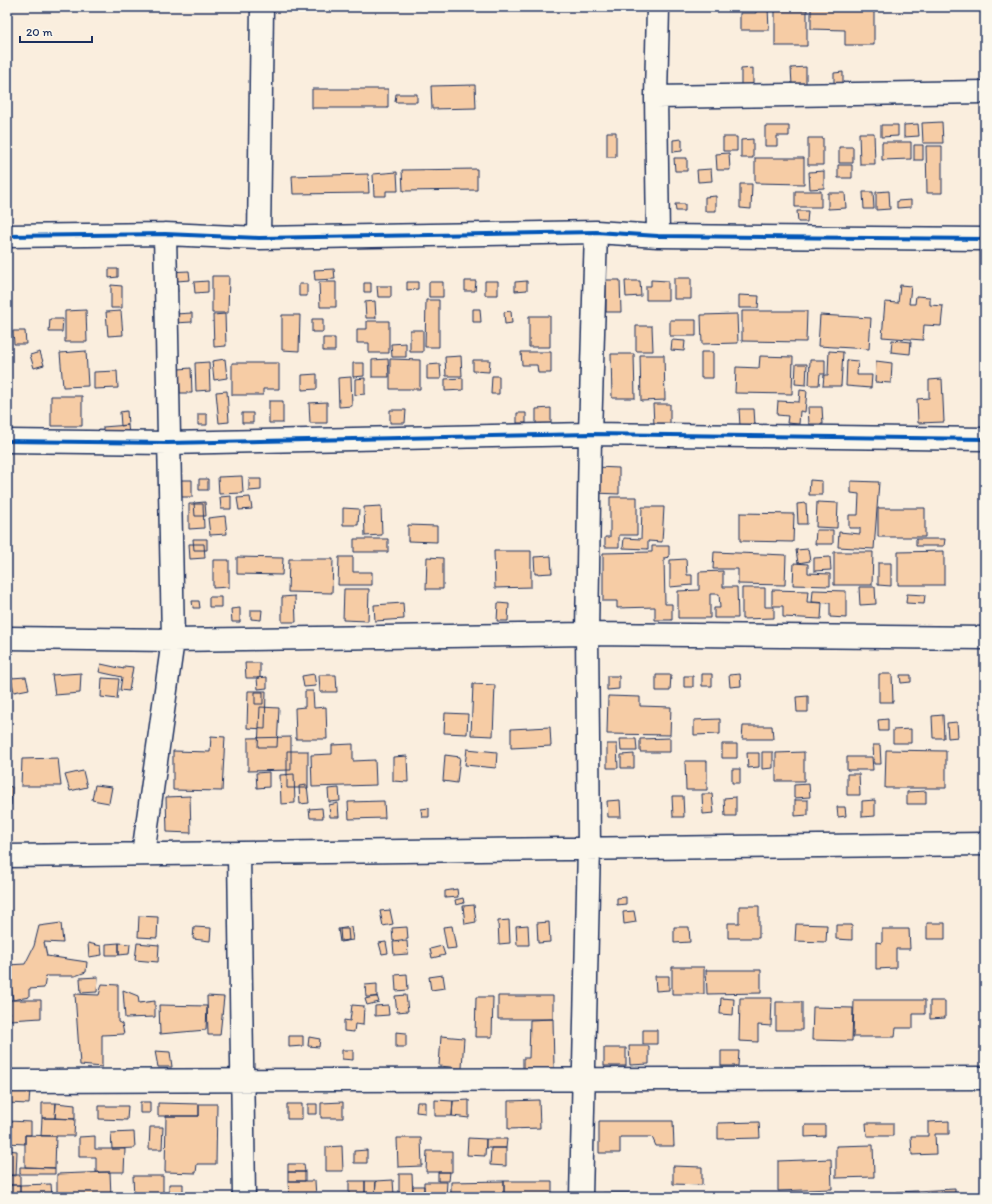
<svg xmlns="http://www.w3.org/2000/svg" width="992" height="1204" viewBox="0 0 992 1204" font-family="Itim,sans-serif">
	<rect width="100%" height="100%" fill="#faeede"/>
	<filter id="ink" filterUnits="userSpaceOnUse"><feTurbulence type="fractalNoise" baseFrequency=".025" numOctaves="2"/><feDisplacementMap in="SourceGraphic" scale="8" xChannelSelector="R" yChannelSelector="G"/><feConvolveMatrix kernelMatrix="1 2 1 2 8 2 1 2 1" color-interpolation-filters="sRGB"/></filter>
	<g filter="url(#ink)">
		<!-- building -->
		<path fill="#f6cca5" stroke="#1b2f5e" d="M756 8H768L769 30H740V13H756Z
			M811 8 874 9V45H845V30L811 29Z
			M775 10H807V46H775Z
			M806 67V84L792 85 791 68Z
			M753 68V85H741V69Z
			M843 72V85H834V73Z
			M475 85 476 108 432 109 431 86Z
			M312 89H388V108H312Z
			M396 94H417V102H395Z
			M942 122 943 143H923L922 123Z
			M918 124 919 136 904 137V125Z
			M881 125H898V136L881 137Z
			M765 126H789V136H777V146H765Z
			M607 132H616V157H607Z
			M859 133H874L875 164H860Z
			M723 137H737V151H723Z
			M808 138H823V165H808Z
			M682 139V151L673 152V140Z
			M753 139V158H741V140Z
			M882 142H911V159L882 160Z
			M914 145H923V160H914Z
			M926 146H942V193H927Z
			M839 147H853V163H839Z
			M729 153 730 170H717L716 154Z
			M674 158H687V171H675Z
			M755 158H804V184L755 183Z
			M838 165H852V178H838Z
			M477 169V190L403 191 402 170Z
			M711 169 712 181 698 182 697 170Z
			M824 171V188L810 189 809 172Z
			M397 172 398 191H386V196H374L373 174Z
			M368 174 369 193 293 194 292 176Z
			M740 184H752L751 209 740 208Z
			M795 191H821V207H795Z
			M889 191 890 209 876 210V192Z
			M863 192H873L874 209H864Z
			M828 193H845L846 208 828 209Z
			M716 196V211H705V197Z
			M911 200V207L897 208V201Z
			M675 204H685V211H676Z
			M797 211H808L807 222H798Z
			M109 269H118V277L109 278Z
			M334 269 335 279 315 280 314 270Z
			M189 271 190 280 177 281 178 292 168 293 167 272Z
			M212 276H229L228 313H212Z
			M674 278H691V299H674Z
			M606 280H620L621 312H606Z
			M651 280 668 281V300H646V286H651Z
			M208 281V292L195 293 194 282Z
			M465 281H476L475 291H465Z
			M485 281H498V295H485Z
			M527 281V290L515 291V282Z
			M625 281H640L641 296 626 297Z
			M319 282H336V307H320Z
			M407 282H418V289L407 290Z
			M429 282H443V297H429Z
			M364 283H371V292H364Z
			M299 284H307V296H299Z
			M111 285 122 286V308H111Z
			M900 285 911 286 909 304H915L916 296 930 297V305L943 306 941 326 924 325 923 340 882 337 885 302 898 303Z
			M377 286H391V297H378Z
			M739 295 759 296 758 308H739Z
			M426 300H439V347H425Z
			M375 301 376 318H366L365 302Z
			M473 309H480L481 322H473Z
			M86 310 87 342H65V311Z
			M121 311 123 335 108 336 106 312Z
			M511 311 512 323 505 324 504 312Z
			M742 311H807L806 342 742 341Z
			M192 313V322L175 323V314Z
			M225 314 226 346 214 347 213 315Z
			M737 314 738 343 702 344 701 315Z
			M282 315H300L299 351 282 350Z
			M820 315 871 318 869 349 818 346Z
			M529 316H550V347H529Z
			M50 319H63L62 332H49Z
			M312 319H323V332H312Z
			M670 320H696V336H670Z
			M367 321H389V353H369V343H357V329H367Z
			M636 326H652L653 351H636Z
			M410 330H423V352H410Z
			M13 331H25L26 344H14Z
			M323 338H335V351H323Z
			M672 340 685 341 684 351 671 350Z
			M892 340 911 342 910 354 891 352Z
			M406 343V357H392L391 344Z
			M86 351 88 386 63 387 60 353Z
			M829 351 843 352 841 386H823L824 375H828Z
			M40 352 44 365 34 368 30 355Z
			M521 352H551V373H538L537 365H522Z
			M701 352H713V378H701Z
			M611 354H634L635 398H612Z
			M640 355H664L665 400 641 401Z
			M461 356 462 376H446L445 357Z
			M760 356 793 357 792 394 735 393 736 367 759 368Z
			M225 359 227 378 214 380 212 361Z
			M388 359 389 377H372V360Z
			M390 359 420 360V389H390Z
			M473 360H490L489 372 473 371Z
			M810 360H825V374H820L819 385H809Z
			M847 360 858 361 857 375H872L871 388 846 386Z
			M876 361 892 363 891 383 875 382Z
			M209 362 210 390 196 391 195 363Z
			M232 363H279V389H263V395H232Z
			M353 363H364V376L353 377Z
			M440 364 441 379H427V365Z
			M796 364H807L806 385 795 384Z
			M191 368 192 393H180L179 369Z
			M117 371 118 388 94 389V372Z
			M317 374V389L302 390V375Z
			M492 376H499V394H491Z
			M351 377 352 406 339 407 338 378Z
			M365 378V394L355 395V379Z
			M463 378V390L445 391V379Z
			M942 379 944 422 918 423 917 399 929 398V380Z
			M800 390 807 391 805 412 800 411 799 424 787 423 788 416 777 415 778 401 799 402Z
			M227 391 229 422 219 423 216 392Z
			M51 396H82V426H51Z
			M269 401H283V423H269Z
			M327 402V423H310L309 403Z
			M653 404H670V424L654 425Z
			M808 407H822L823 424H809Z
			M551 408V424H536V409Z
			M739 409H754L755 425 740 426Z
			M390 410H406L405 423H390Z
			M127 411 128 425 121 426 120 412Z
			M242 413H253V423H242Z
			M517 413H526V423H517Z
			M198 414H207V425H198Z
			M128 425 129 435 103 436V427Z
			M596 467 619 468V494L595 493Z
			M242 476 243 493 219 494 218 477Z
			M199 479H208V490H199Z
			M249 479H261V490L249 491Z
			M177 480H192V497H177Z
			M810 480 822 481V495H809Z
			M851 481 879 482 874 549 838 547 839 532 860 534V528H849V515H858L859 494 851 493Z
			M231 496V509H221L220 497Z
			M250 497 252 509 239 510 237 498Z
			M610 497H637V535H619V547H605V537H610Z
			M205 502 206 516H195L194 503Z
			M817 502 838 503 837 528 816 527Z
			M806 503 807 524H798L797 504Z
			M189 504H203L204 528 189 529Z
			M381 506 382 535 365 536 364 507Z
			M642 507H664L662 542 648 541V549L623 548 624 538 641 539Z
			M343 508 359 509 358 525H343Z
			M878 508H925V537H878Z
			M740 513 794 514 793 542 740 541Z
			M225 516 227 534 210 535 208 518Z
			M408 525 437 526V542L408 541Z
			M816 530H833V544H815Z
			M193 539H207V550H194Z
			M354 539H388V552H354Z
			M916 539H945L944 546H916Z
			M189 544H204L205 558 190 559Z
			M652 546H669V557L664 558 665 604H672V620H655V607L617 608V601H603V553L652 552Z
			M808 549 810 561 798 563 796 550Z
			M494 551H531V587L495 588Z
			M944 551V585H898V552Z
			M714 552 786 555 785 585 738 584V569H713Z
			M834 552H873L872 585H834Z
			M551 556 552 573 535 574 534 557Z
			M237 557 283 558 282 575 237 574Z
			M339 557H353V572H372V585H338Z
			M427 557 443 558V589H426Z
			M830 557 831 570 814 571V558Z
			M289 559H333L332 593 288 592Z
			M686 559 687 575H692V585L670 587V560Z
			M213 560H229V587L213 588Z
			M794 563 808 564V573L830 574V586L793 585Z
			M878 563H891V586L878 585Z
			M723 571V587H737L738 618H714V608H720L719 594H710V618H678V591L699 590V572Z
			M859 587H875L876 604 860 605Z
			M742 588H765V607H774V618L742 619Z
			M344 589H369L368 621 343 620Z
			M772 590 808 591 807 602 822 603 821 619 783 617V606H772Z
			M813 590 846 591V618L830 617V603L812 602Z
			M907 594 925 595 924 604 906 603Z
			M295 596 296 622H282V597Z
			M209 597H221V607H209Z
			M192 601H199L200 608H193Z
			M403 603 404 619 375 621 374 605Z
			M498 603 509 604 508 621H497Z
			M240 608V622H232L231 609Z
			M251 610H262L261 620 251 619Z
			M245 663H260V678H246Z
			M101 664 124 669V666L133 667 129 691 120 690 122 677 99 672Z
			M81 673 80 693 55 695 52 675Z
			M314 674 316 686 304 687 302 676Z
			M702 674H712V686H702Z
			M740 674 741 686 730 687 729 675Z
			M879 674H892L893 702H879Z
			M319 675H336L337 692H320Z
			M656 675H671L670 691H656Z
			M900 675H911V682L901 683Z
			M607 676H619V689L607 690Z
			M684 676H693V687H684Z
			M26 677 29 689 14 692 11 678Z
			M267 677V688L258 689 257 678Z
			M102 678 119 679 117 699 101 697Z
			M473 684 495 685 493 736 471 735Z
			M248 691H266L265 729 247 728Z
			M305 691H313L314 708 326 707 327 739H296L295 708 305 707Z
			M255 692H263V704H255Z
			M608 696 640 697V706L671 707 670 735 607 734Z
			M808 696V712H797L796 697Z
			M260 707 279 708 277 747H258Z
			M445 713 468 714 467 734 444 733Z
			M943 715 944 738H933L932 716Z
			M720 719V734L694 735V720Z
			M888 719V731H879L878 720Z
			M957 722 958 737 948 738 947 723Z
			M743 726H772L773 739H742Z
			M550 727 551 746 511 748V729Z
			M911 729V743H893V730Z
			M211 736 225 737 222 791 173 790V751L210 752Z
			M291 737V770L248 771V738Z
			M670 738V752H640V739Z
			M620 739H636L637 751H621Z
			M353 744V761L375 760 376 785 312 787 311 755 332 754V745Z
			M607 744H617L618 768H607Z
			M722 744H737V758H722Z
			M873 745H880L881 764H874Z
			M467 749 497 752 496 768 465 765Z
			M886 750 946 751V788H885Z
			M287 751H308V788H287Z
			M762 752H773V768L762 769Z
			M804 752V781H776V753Z
			M747 753H759V767L748 768Z
			M634 754V768H621V755Z
			M445 755 460 757 457 783 443 781Z
			M407 756 408 782 393 781V757Z
			M847 757H872L873 770H847Z
			M58 758 61 786H21L22 759Z
			M685 761H707V790H686Z
			M732 769H740V783H732Z
			M83 771 87 787 70 791 65 775Z
			M269 772V787L257 788 256 773Z
			M294 774 295 803 281 804 280 775Z
			M847 774H859L860 795H847Z
			M809 784 810 797 794 798V785Z
			M95 785 112 787 109 803 92 800Z
			M307 785 309 803 300 804 299 786Z
			M7 786 12 787 11 805 7 804Z
			M339 788 340 801 329 802 328 789Z
			M926 791V804H907V792Z
			M702 794H712L714 813 703 814Z
			M190 796 191 833 167 832 166 797Z
			M672 796H683L684 817H673Z
			M736 797V816H725L724 798Z
			M620 800 621 817H608L607 801Z
			M795 800H808V815L795 816Z
			M875 800V816L862 817V801Z
			M384 801 385 818 349 819 348 802Z
			M338 803 339 817H330L329 805Z
			M837 807H845L846 816 838 817Z
			M322 808 323 818H310L309 809Z
			M429 808V817H422L421 809Z
			M457 889 458 897 445 898V891Z
			M626 897V904L617 905V898Z
			M463 898 464 903 456 905 455 900Z
			M474 905 476 922 465 924 463 906Z
			M739 906H759V938H728V923H739Z
			M390 910 393 924 383 926 380 911Z
			M634 911 636 922 624 924 623 912Z
			M139 916 158 917 157 938 138 937Z
			M509 920 510 943 499 944 498 921Z
			M549 922 550 942 538 943 537 923Z
			M61 923 63 943 44 942 47 956 87 962 86 972 75 976H46L44 988 29 989V997L13 1000 11 987H7V965L25 964 34 946 39 926Z
			M927 923H945V939H927Z
			M796 924 827 925 826 942 795 941Z
			M528 925 529 945H517L516 926Z
			M836 925H852V940L836 939Z
			M452 926 456 948 447 949 443 927Z
			M194 927 211 928 210 941 193 939Z
			M351 927 353 940 340 942 338 929Z
			M407 927 408 939 393 941 392 928Z
			M674 927H689L690 942 674 943Z
			M340 929H348L349 940 341 941Z
			M882 929H909L910 949H896V968L876 969V942L882 943Z
			M407 941 408 954 394 955 393 942Z
			M386 942 388 953 382 954 379 943Z
			M88 943 101 946 102 955 89 957Z
			M119 943 130 944 129 954 119 955Z
			M119 943V955H106V944Z
			M137 943 159 945 158 962 135 960Z
			M442 946 445 955 432 958 430 949Z
			M672 967H704V994H672Z
			M706 970H761V993L707 994Z
			M407 974 408 990 396 991 395 975Z
			M443 975 445 988 431 990 429 977Z
			M655 976H669V990L656 991Z
			M98 977 97 992 81 993 80 978Z
			M102 984 118 985V1022L122 1024 124 1034 102 1035V1067L80 1065 75 994 99 995Z
			M377 984V997H366L365 985Z
			M123 990 138 996 139 1003 155 1001V1017L125 1018Z
			M406 995 408 1011 397 1012 395 996Z
			M207 996 224 997 220 1035H208Z
			M377 996 379 1002 367 1005 365 999Z
			M498 996H553V1019H498Z
			M476 997H493L492 1037H475Z
			M721 998 734 999 733 1015 720 1014Z
			M740 998H772L771 1026 758 1025V1042L739 1041Z
			M8 1000H41V1018L10 1020Z
			M854 1000H925V1014H913V1028H896L895 1037H853Z
			M930 1001H945V1018L930 1019Z
			M776 1002H802V1030H776Z
			M159 1005 207 1006 206 1030 160 1034Z
			M352 1005 364 1006 363 1025 355 1024 354 1032 344 1031V1020L350 1021Z
			M388 1005 389 1015 375 1016V1006Z
			M813 1007 853 1008 852 1041 812 1040Z
			M553 1019 554 1068H523V1058H529L530 1020Z
			M643 1030H657V1044H643Z
			M396 1032 406 1033V1047H396Z
			M289 1036H303V1046L289 1047Z
			M441 1036 464 1038 462 1068 439 1066Z
			M309 1037 320 1039 319 1047 308 1046Z
			M629 1046H649V1064L630 1065Z
			M604 1048H626V1066H604Z
			M342 1050H353V1060L342 1059Z
			M155 1051 170 1052 172 1067H158Z
			M721 1051H739L738 1066H721Z
			M7 1088 30 1089 29 1104 7 1103Z
			M435 1100 453 1101 452 1116H435Z
			M469 1100V1118L452 1116 453 1101Z
			M539 1100 540 1128 508 1129V1101Z
			M140 1102H150V1113H140Z
			M343 1102V1118H321V1103Z
			M417 1102H425V1113L416 1112Z
			M42 1103H56L55 1118H42Z
			M56 1103 75 1105V1119L55 1118Z
			M158 1103 199 1104V1116H158Z
			M199 1104H217L216 1164H197L196 1173 165 1172 166 1116H199Z
			M287 1104H302V1119H287Z
			M308 1104H317V1114H308Z
			M99 1106H128L127 1120 99 1119Z
			M42 1118 75 1119 74 1136H41Z
			M7 1121 31 1122V1135H25V1144L7 1143Z
			M599 1121H673L674 1146H656L652 1137H620V1153H599Z
			M949 1121V1134H935L936 1154 912 1155 911 1136H928V1122Z
			M759 1122 760 1138 718 1139V1123Z
			M866 1123H893V1136H867Z
			M805 1125H825V1136L805 1137Z
			M150 1127H163L162 1149H149Z
			M134 1132 135 1148 112 1149 111 1133Z
			M25 1135 56 1136 55 1168 25 1167Z
			M95 1136V1149H125L124 1172H96V1157H79V1137Z
			M397 1138H421L422 1166 398 1167Z
			M468 1138 486 1139 485 1156 467 1155Z
			M486 1139H507L506 1148H486Z
			M873 1145 874 1177 836 1178V1146Z
			M342 1146 343 1171H326V1147Z
			M491 1148H506V1166L490 1165Z
			M7 1150 17 1151 16 1176 7 1175Z
			M367 1150V1163H354V1151Z
			M427 1151H452V1172H426Z
			M831 1159 832 1189 778 1191V1161Z
			M288 1164H304L305 1172H288Z
			M673 1166 702 1167V1185L673 1184Z
			M20 1167 55 1168V1174H20Z
			M110 1172 111 1197H57V1174Z
			M288 1172H305V1181H288Z
			M438 1172H450L449 1181H438Z
			M399 1174H412L413 1197H399Z
			M7 1175H20V1185H7Z
			M133 1176H163V1197H134Z
			M393 1180 394 1195H375L376 1181Z
			M288 1181H315L316 1197H289Z
			M349 1181H365V1195L349 1196Z
			M365 1181H376L375 1195H365Z
			M504 1181V1197H451V1182Z
			M504 1181H552V1197H504Z
			M424 1182H447L446 1197H424Z
			M51 1184 52 1197H20V1185Z
			M169 1184H183V1197H169Z
			M7 1185H20V1197H7Z
			M413 1186H424V1197H413Z
			M955 1189V1197H896V1192Z
			M603 1193H662V1197H603Z"/>
		<g fill="none" stroke-linecap="round" stroke-linejoin="round">
			<defs>
				<path id="street" d="M656 97 985 92
					M7 236 165 234 259 238 596 232 658 236 985 239
					M658 236 656 97 658 7
					M259 238 262 7
					M7 441 168 443 590 434 985 439
					M7 638 173 640 587 634 985 638
					M143 854 173 640 165 234
					M239 854 244 1197
					M7 856C333 853 659 846 985 844
					M7 1081 985 1078
					M581 1197 589 847 587 634 590 434 596 232"/>
			</defs>
			<!-- street casing -->
			<use href="#street" stroke="#1b2f5e" stroke-width="25"/>
			<!-- street -->
			<use href="#street" stroke="#fbf7ec" stroke-width="22"/>
			<defs>
				<path id="cycleway" d="M7 236 165 234 259 238 596 232 658 236 985 239
					M7 441 168 443 590 434 985 439"/>
			</defs>
			<!-- cycleway casing -->
			<use href="#cycleway" stroke="#fbf7ec" stroke-width="6"/>
			<!-- cycleway -->
			<use href="#cycleway" stroke="#0057b8" stroke-width="4"/>
		</g>
	</g>
	<!-- margin -->
	<rect width="992" height="1204" fill="none" stroke="#fbf7ec" stroke-width="24"/>
	<rect x="12" y="12" width="968" height="1180" fill="none" stroke="#1b2f5e" stroke-width="1.5" filter="url(#ink)"/>
	<!-- scale -->
	<path d="M20 36v6h72v-6" fill="none" stroke="#1b2f5e" stroke-width="2"/>
	<text x="26" y="36" font-size="12" fill="#1b2f5e" stroke="#fbf7ec" stroke-width="3" paint-order="stroke">20 m</text>
</svg>
